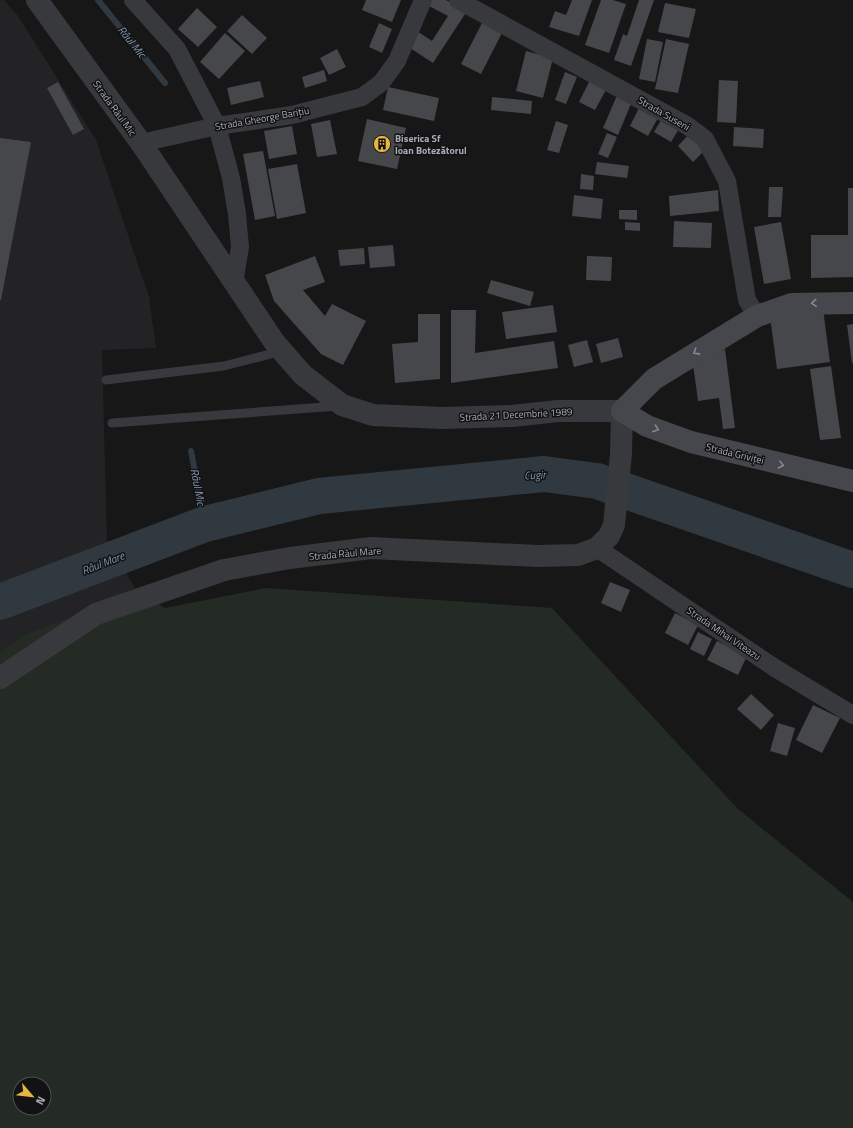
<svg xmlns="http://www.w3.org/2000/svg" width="853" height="1128" viewBox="0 0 853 1128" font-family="'Titillium Web',sans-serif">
	<rect width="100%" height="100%" fill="#171718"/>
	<!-- built -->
	<path fill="#232325" d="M0 0H4L18 16 96 140 149 297 156 348 102 350 107 541 137 591 0 652Z"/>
	<!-- green -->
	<path fill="#232b24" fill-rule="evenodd" d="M266 588 552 608 738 809 853 902V1128H0V652L22 636 137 591 165 608ZM20 1084H44V1108H20Z"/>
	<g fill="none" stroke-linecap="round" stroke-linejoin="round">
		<!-- stream -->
		<path stroke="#313940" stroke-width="6" d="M98 0 165 83
			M191 451 205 524"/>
		<!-- river -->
		<path stroke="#313940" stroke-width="36" d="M0 602 205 524 319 496 544 474 597 481 853 570"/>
	</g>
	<!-- building -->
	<path fill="#46474b" d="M366 0H401L392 22 362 10Z
		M432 0H446L467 11 433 63 404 44 414 29 432 41 448 16 429 6Z
		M572 0H592L579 36 549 27 555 11 566 15Z
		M601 0H613L626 4 609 53 585 45Z
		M639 0H654L631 66 614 60 623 34 627 36Z
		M665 3 696 9 689 38 658 32Z
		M197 8 217 27 198 47 178 29Z
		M242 15 267 38 252 54 227 31Z
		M483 21 503 31 481 74 461 64Z
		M379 23 392 29 382 53 369 47Z
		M225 33 245 51 219 79 200 62Z
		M647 39 663 42 655 82 639 79Z
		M666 39 689 44 678 93 655 89Z
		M337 49 346 67 329 75 320 58Z
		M526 51 553 58 543 98 516 91Z
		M324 70 327 81 305 88 302 77Z
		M565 72 577 77 566 104 555 100Z
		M590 80 607 88 595 110 579 102Z
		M719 80 738 81 736 123 717 122Z
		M260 81 264 97 231 105 227 88Z
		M58 82 84 129 73 135 47 88Z
		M388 87 439 98 434 121 383 110Z
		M618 93 633 99 618 135 603 128Z
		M492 97 532 101 531 114 491 110Z
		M639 108 658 118 648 136 630 126Z
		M663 117 680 127 671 142 654 132Z
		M367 119 406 128 397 169 358 161Z
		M330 120 337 154 317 157 311 124Z
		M556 121 568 125 559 153 547 150Z
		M292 126 297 154 269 159 264 131Z
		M734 127 764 129 763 148 733 146Z
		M607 133 617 137 608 158 598 154Z
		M690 133 706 149 693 162 678 146Z
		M0 138 31 142 1 300H0Z
		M263 151 275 216 255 220 243 154Z
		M597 162 629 166 627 178 595 174Z
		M297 164 306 213 277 219 268 169Z
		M581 174 594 176 593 190 580 189Z
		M769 187H783L781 217H768Z
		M848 188H853V277L811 278V235H848Z
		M718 190 719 211 670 216 669 196Z
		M574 195 603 199 601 219 572 216Z
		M619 210H637V220L619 219Z
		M674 221 712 223 711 248 673 247Z
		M625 222 640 223V231L625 230Z
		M781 222 791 279 764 284 754 227Z
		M393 245 395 266 370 268 368 247Z
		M364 248 365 264 340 266 338 250Z
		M315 256 325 282 303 290 325 316 332 304 366 321 343 365 321 354 274 301 265 275Z
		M587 256 612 257 611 281 586 280Z
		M491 280 534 292 530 306 487 293Z
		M553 305 557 332 506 339 502 312Z
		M823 309 830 362 777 369 770 316Z
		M451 310H476L475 353 554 341 558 368 451 383Z
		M418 314H440V379L395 383 392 344 418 342Z
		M853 324V363H852L847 325Z
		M618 338 623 357 601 363 596 344Z
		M587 340 593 362 574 367 568 345Z
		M725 349 735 428 723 429 719 398 698 401 693 364Z
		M831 366 841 438 820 440 810 369Z
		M610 582 630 590 621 612 601 603Z
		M675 613 698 625 688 645 665 633Z
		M698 632 712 639 704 656 690 649Z
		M717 641 747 656 738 675 707 660Z
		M751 694 774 715 761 730 737 709Z
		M813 705 840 718 822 753 796 740Z
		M778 723 795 728 787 756 770 751Z"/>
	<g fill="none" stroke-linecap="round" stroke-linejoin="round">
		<!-- service -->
		<path stroke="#38393d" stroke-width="9" d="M106 380 224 366 282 351
			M112 423 338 406"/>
		<!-- minor -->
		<path stroke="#38393d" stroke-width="18" d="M133 0 177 49 217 126 231 178 237 214 240 247 234 283
			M458 0 688 126 705 139 727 181 747 300 757 316
			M141 143 217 126 292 115 362 97 381 83 397 61 423 0
			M597 548 775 668 853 715"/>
		<!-- tertiary -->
		<path stroke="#38393d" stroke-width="22" d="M0 678 96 614 224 570 290 558 371 548 538 556 578 555 597 548 609 536 614 525 621 454 622 411H558L512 416 442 418 373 415 342 405 303 375 275 343 141 143 37 0"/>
		<!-- secondary -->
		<path stroke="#46474d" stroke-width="22" d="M853 303 792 304 757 316 654 379 622 411 647 426 691 442 853 481"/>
	</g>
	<!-- one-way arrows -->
	<defs><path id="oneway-chevron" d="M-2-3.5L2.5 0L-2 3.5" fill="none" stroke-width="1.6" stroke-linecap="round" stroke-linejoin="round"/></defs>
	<g stroke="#878992">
		<use href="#oneway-chevron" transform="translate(814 303) rotate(177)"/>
		<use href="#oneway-chevron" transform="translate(696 352) rotate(148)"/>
		<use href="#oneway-chevron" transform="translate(656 429) rotate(20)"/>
		<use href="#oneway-chevron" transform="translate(781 465) rotate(14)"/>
	</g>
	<!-- icons -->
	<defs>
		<symbol id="building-disc" viewBox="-11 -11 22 22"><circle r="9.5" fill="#e5b642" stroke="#121213"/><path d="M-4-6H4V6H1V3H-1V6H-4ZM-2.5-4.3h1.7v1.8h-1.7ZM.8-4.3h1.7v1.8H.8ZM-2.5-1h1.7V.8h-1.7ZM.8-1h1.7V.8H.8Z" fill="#111"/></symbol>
	</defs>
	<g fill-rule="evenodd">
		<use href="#building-disc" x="372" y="134" width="20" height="20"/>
	</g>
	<g text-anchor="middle" stroke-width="3" stroke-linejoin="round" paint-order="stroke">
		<!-- street labels -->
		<g font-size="10" fill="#aaadb7" stroke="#121213">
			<text transform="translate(115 108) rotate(54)" y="4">Strada Râul Mic</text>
			<text transform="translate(664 113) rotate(30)" y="4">Strada Suseni</text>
			<text transform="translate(262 118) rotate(-10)" y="4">Strada Gheorge Barițiu</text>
			<text transform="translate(516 414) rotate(-3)" y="4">Strada 21 Decembrie 1989</text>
			<text transform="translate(735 453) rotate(14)" y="4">Strada Griviței</text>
			<text transform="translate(345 553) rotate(-5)" y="4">Strada Râul Mare</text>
			<text transform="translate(724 633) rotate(34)" y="4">Strada Mihai Viteazu</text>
		</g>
		<!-- poi labels -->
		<g font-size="10" font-weight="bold" fill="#aaadb7" stroke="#121213" text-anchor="start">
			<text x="395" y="142">Biserica Sf<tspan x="395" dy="12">Ioan Botezătorul</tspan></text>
		</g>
		<!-- water labels -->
		<g font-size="11" font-style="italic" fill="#8399b0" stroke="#121213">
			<text transform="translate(132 42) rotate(51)" y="4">Râul Mic</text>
			<text transform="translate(535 475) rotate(-3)" y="4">Cugir</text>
			<text transform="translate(198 487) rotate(79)" y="4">Râul Mic</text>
			<text transform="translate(103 563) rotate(-21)" y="4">Râul Mare</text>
		</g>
	</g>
	<!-- north arrow -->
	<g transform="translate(32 1096) rotate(118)"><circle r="19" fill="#121213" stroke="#4f5055"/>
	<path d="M0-3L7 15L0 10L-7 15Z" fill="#e5b642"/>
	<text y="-6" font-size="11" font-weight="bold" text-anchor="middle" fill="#aaadb7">N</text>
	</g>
</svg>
